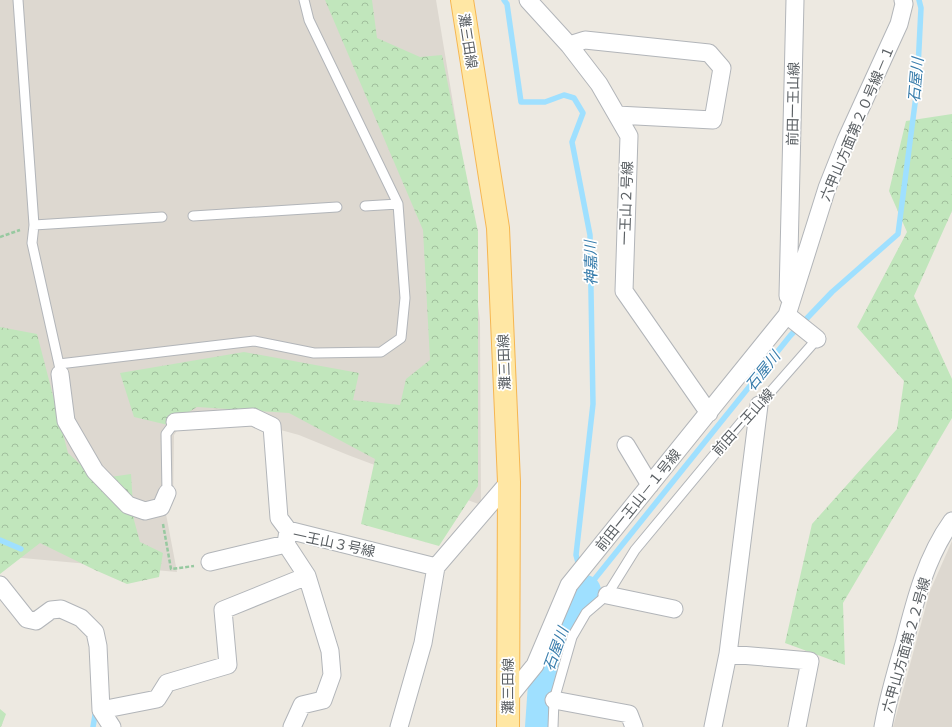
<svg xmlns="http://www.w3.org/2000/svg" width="952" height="727" viewBox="0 0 952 727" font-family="'Exo 2','Noto Sans JP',sans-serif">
	<defs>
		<pattern id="forest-crowns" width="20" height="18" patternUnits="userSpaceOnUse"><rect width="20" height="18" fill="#c1e6bc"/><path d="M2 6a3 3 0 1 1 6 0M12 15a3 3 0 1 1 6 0" fill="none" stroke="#a0be9c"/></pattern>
	</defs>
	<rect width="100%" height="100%" fill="#ede9e1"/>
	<!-- education -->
	<path fill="#ddd8d0" d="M0 0H436L459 139 480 322 481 505 348 455 299 435 255 423 179 428 174 435 173 503 166 514 177 572 0 556Z
		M952 541V727H893L930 591Z"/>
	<!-- forest -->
	<path fill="url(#forest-crowns)" d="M325 0H372L377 38 420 57 442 55 478 232V486L439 546 361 524 375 459 289 413 197 407 168 425 134 417 120 373 244 352 359 373 353 400 400 405 406 379 430 360 423 230Z
		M952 114V211L914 296 952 379V418L843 603 845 665 785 643 812 524 897 429 904 381 857 327 907 232 889 191 906 121Z
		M0 327 37 334 68 453 96 479 131 474 134 520 140 542 163 553 159 577 127 584 95 570 40 543 0 574Z
		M0 709 6 714 1 727H0Z"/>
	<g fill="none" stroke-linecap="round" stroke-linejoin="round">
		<!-- stream -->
		<path stroke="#9fe0ff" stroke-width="5.5" d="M504 0 507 4 521 102H545L564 95 574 98 583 113 572 142 590 235 593 404 576 555 579 566
			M0 540 21 549
			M585 591 790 336 832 292 898 234 917 88 921 8 919 0
			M93 727 96 709"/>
		<!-- river -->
		<path stroke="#9fe0ff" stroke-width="32" d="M541 727 544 684 561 630 585 591"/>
		<defs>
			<path id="service" d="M18 0 34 225 32 243 60 369
				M365 206 398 204
				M193 216 337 207
				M34 225 162 217
				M59 364 254 341 314 353 381 352 401 338 405 298 398 204 309 20 304 0
				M167 493 166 434 175 422
				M553 727 554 700 572 637 586 613 607 595 635 550 743 420 759 405 817 339"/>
			<path id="minor" d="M528 0 569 45 599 84 629 136 624 291 709 413
				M569 45 585 40 709 53 722 68 713 120 617 115
				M788 296 795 0
				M787 315 817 339
				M60 374 66 421 95 471 128 505 145 511 161 507 167 493
				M175 422 253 417 272 426 279 518 288 530
				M626 445 650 485
				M210 562 286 544
				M0 585 27 619 36 621 51 610 61 609 81 618 95 632 98 646 101 710 112 727
				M607 595 674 609
				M728 654 810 661 797 727
				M509 697 535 665 569 585 787 315 827 188 846 140 899 24 904 4 903 0
				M554 700 629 714 634 727
				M101 710 157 699 167 683 228 665 223 610 307 576
				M292 727 302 705 323 700 332 675 330 651 307 576 286 544 288 530 436 567
				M399 727 423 643 436 567 509 482
				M713 727 728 654 759 405
				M883 727C888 699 896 671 904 644 915 601 926 557 952 521"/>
			<path id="primary" d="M462 0 498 228 509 482 508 727"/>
		</defs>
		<!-- service casing -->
		<use href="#service" stroke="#b2b5b9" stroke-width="11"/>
		<!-- minor casing -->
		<use href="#minor" stroke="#b2b5b9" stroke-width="19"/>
		<!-- primary casing -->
		<use href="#primary" stroke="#f6b651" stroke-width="24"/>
		<!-- path -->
		<path stroke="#97c9a0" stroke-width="2.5" stroke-dasharray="4 2" stroke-linecap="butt" d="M0 237 20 230
			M163 524 171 569 194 566"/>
		<!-- service -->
		<use href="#service" stroke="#fff" stroke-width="9"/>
		<!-- minor -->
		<use href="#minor" stroke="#fff" stroke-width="17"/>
		<!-- primary -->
		<use href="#primary" stroke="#ffe7a4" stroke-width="22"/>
	</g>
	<g text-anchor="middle" stroke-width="3.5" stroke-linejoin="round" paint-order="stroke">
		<!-- street labels -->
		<g font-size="14" fill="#5a5f63" stroke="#fff">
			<text transform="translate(468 41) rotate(81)" y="5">灘三田線</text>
			<text transform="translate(793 104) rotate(-89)" y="5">前田一王山線</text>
			<text transform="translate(857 123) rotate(-67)" y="5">六甲山方面第２０号線－１</text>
			<text transform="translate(626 203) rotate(-88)" y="5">一王山２号線</text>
			<text transform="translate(504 362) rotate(-92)" y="5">灘三田線</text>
			<text transform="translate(743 422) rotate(-48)" y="5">前田一王山線</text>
			<text transform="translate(638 500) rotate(-51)" y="5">前田一王山－１号線</text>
			<text transform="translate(334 543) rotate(12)" y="5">一王山３号線</text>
			<text transform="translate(906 645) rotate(-74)" y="5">六甲山方面第２２号線</text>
			<text transform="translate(508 686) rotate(-90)" y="5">灘三田線</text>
		</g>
		<!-- water labels -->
		<g font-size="15" font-style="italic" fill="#377cab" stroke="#fff">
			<text transform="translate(916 80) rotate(-85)" y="5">石屋川</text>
			<text transform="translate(591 263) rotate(-91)" y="5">神嘉川</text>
			<text transform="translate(763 371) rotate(-51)" y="5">石屋川</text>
			<text transform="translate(556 649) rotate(-70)" y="5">石屋川</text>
		</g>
	</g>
</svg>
